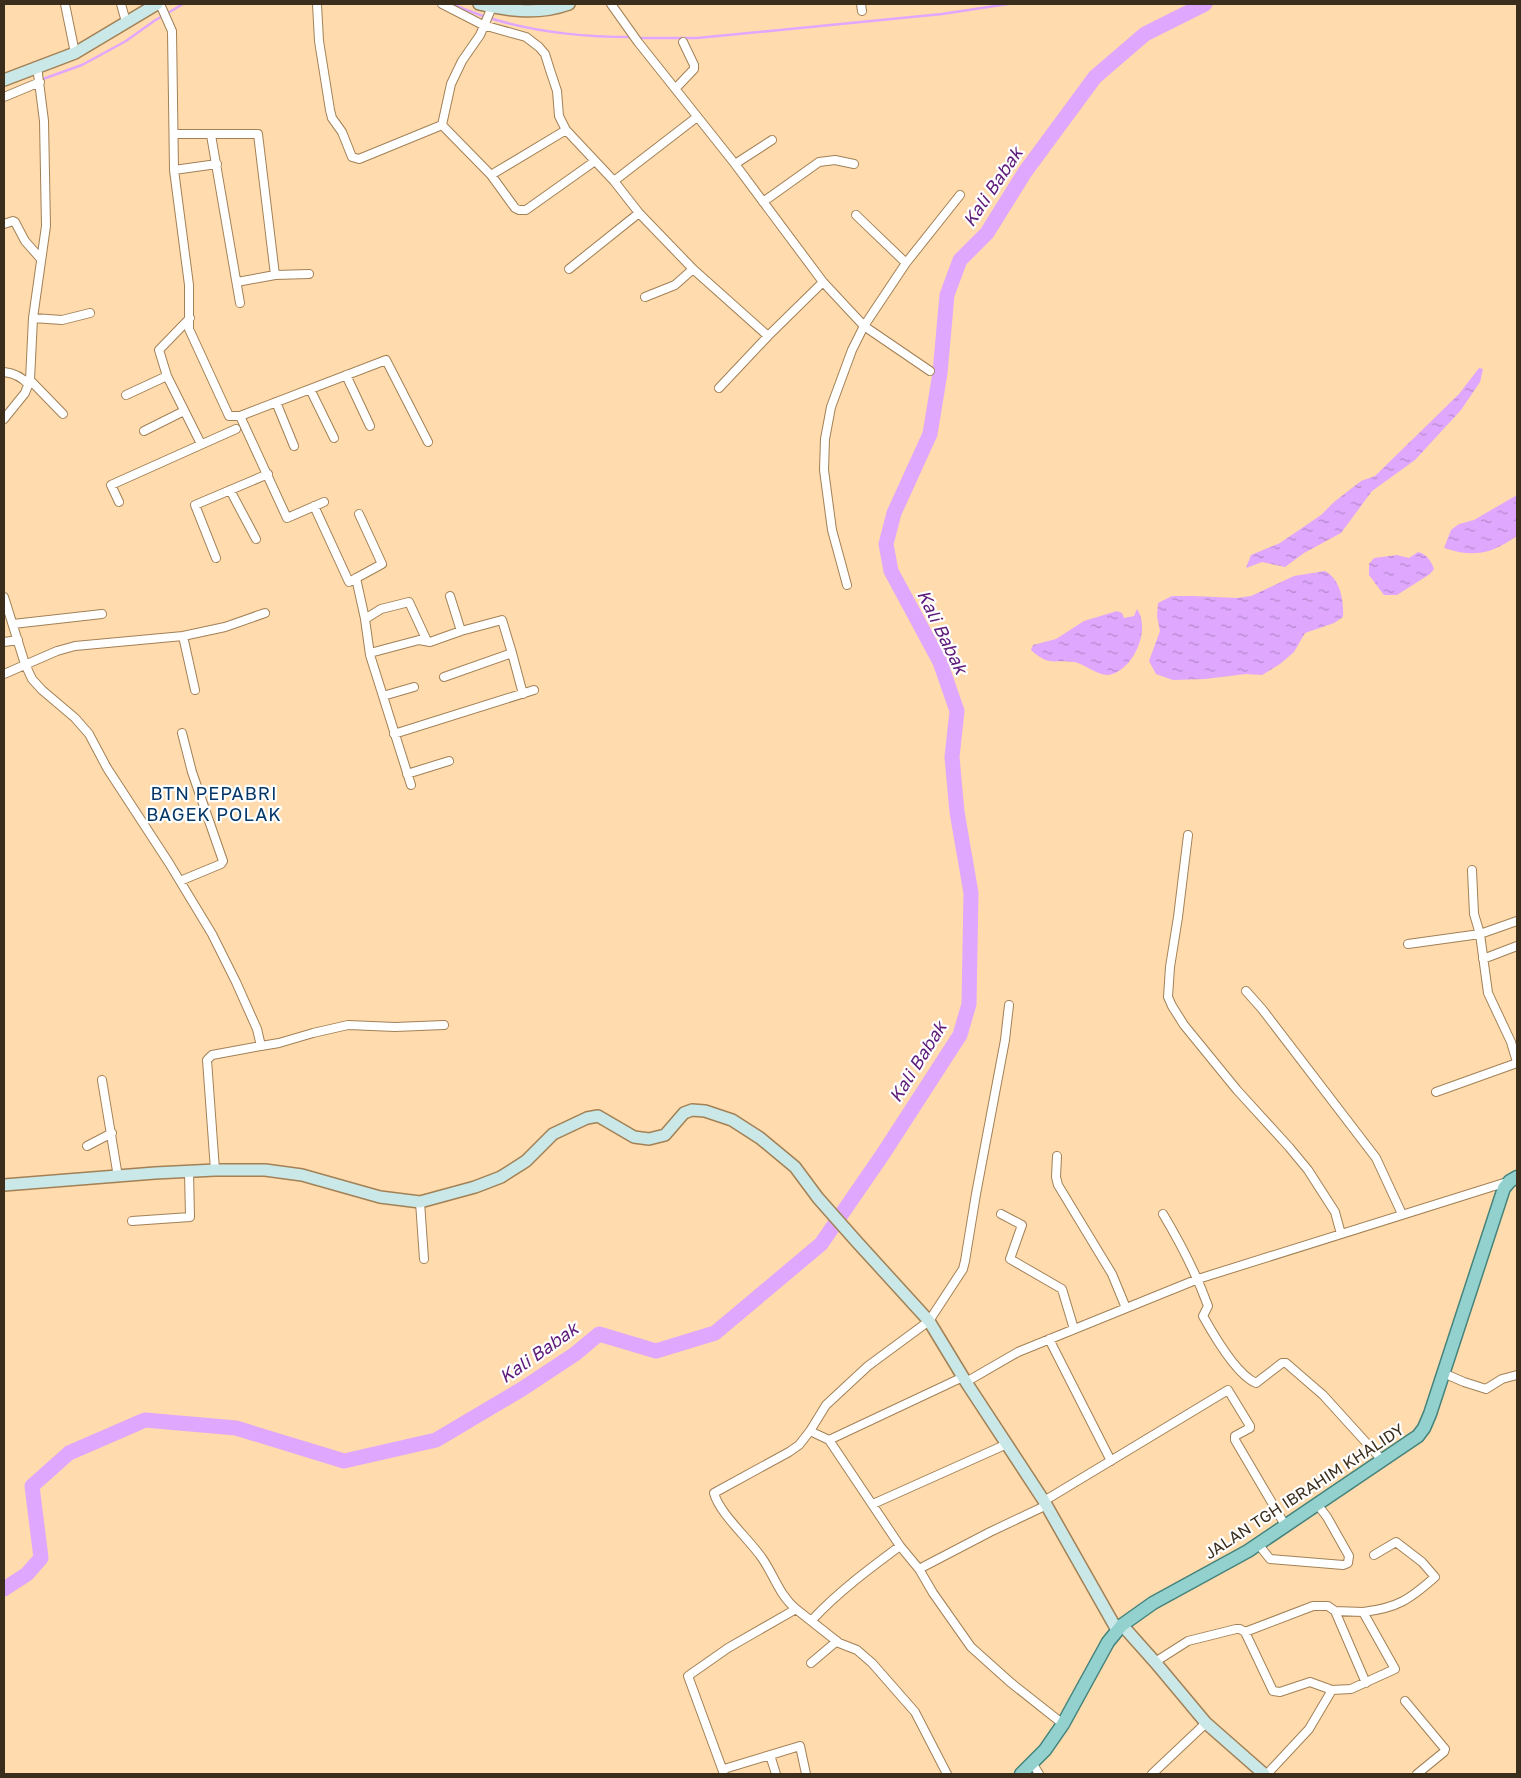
<svg xmlns="http://www.w3.org/2000/svg" width="1521" height="1778" viewBox="0 0 1521 1778" font-family="'Golos Text',sans-serif">
	<defs>
		<pattern id="water-ripples" width="26" height="14" patternUnits="userSpaceOnUse" patternTransform="scale(1.25)"><rect width="26" height="14" fill="#dfa7fd"/><path d="M2 4q2-2 4 0t4 0M15 11q2-2 4 0t4 0" fill="none" stroke="#b688cc"/></pattern>
	</defs>
	<rect width="100%" height="100%" fill="#ffdbad"/>
	<!-- water -->
	<path fill="url(#water-ripples)" d="M1479 368 1483 369 1480 382 1461 410 1415 460 1372 491 1341 533 1304 553 1285 567 1262 562 1246 568 1251 555 1280 543 1321 515 1334 502 1361 481 1375 476 1459 394Z
		M1517 495V536C1491 554 1474 558 1444 548L1451 530 1459 524 1474 520Z
		M1418 552C1427 554 1431 561 1434 569L1430 574 1397 595H1384L1369 575V564L1374 558 1397 555 1409 558Z
		M1325 571C1340 579 1344 600 1343 617L1334 623 1305 633 1294 652 1280 664 1262 675 1246 674 1205 679 1173 680 1156 674 1149 661 1160 631 1157 616 1158 603 1172 596H1193L1237 598 1251 596 1294 576Z
		M1137 609C1151 629 1134 670 1109 675 1098 676 1085 664 1074 662 1052 659 1050 667 1031 650L1033 645 1056 639 1084 621 1117 611 1122 613 1124 618 1134 616Z"/>
	<g fill="none" stroke-linecap="round" stroke-linejoin="round">
		<!-- stream -->
		<path stroke="#dfa7fd" stroke-width="2.5" d="M452 4C508 29 571 37 631 37
			M637 38H697L942 14 1008 4
			M40 80 82 65 126 41 154 21 183 4"/>
		<!-- river -->
		<path stroke="#dfa7fd" stroke-width="15" d="M4 1589 27 1574 41 1558 32 1486 69 1453 145 1420 236 1428 344 1461 436 1440 522 1389 575 1354 599 1334 656 1351 715 1333 821 1244 883 1154 960 1035 969 1004 971 893 957 812 952 757 957 711 940 662 891 571 886 544 894 513 930 434 940 373 947 295 960 260 987 233 1025 172 1095 77 1145 34 1205 4"/>
		<defs>
			<path id="street" d="M65 4 75 53
				M121 4 126 22
				M160 4 172 31 174 170 189 285V329L229 416H240L386 360 428 442
				M317 4 319 41 330 110 332 118 342 132 352 157 359 159 442 125
				M442 4 483 25 526 37 539 47 545 54 550 70 557 91 559 116 566 130 614 181 639 213 693 269 768 336
				M611 4 638 42 735 164 823 282 864 326 930 371
				M861 4 862 11
				M492 7 480 35 462 61 451 84 442 125 491 175 515 208 519 210H526L595 161
				M676 88 694 69V65L683 42
				M4 97 40 82
				M175 134H258L275 275
				M211 135 240 303
				M735 164 772 140
				M174 170 217 164
				M491 175 566 130
				M614 181 697 117
				M763 202 819 162 835 160 854 164
				M856 215 906 263
				M4 224 13 221 15 222 25 241 41 259
				M569 269 639 213
				M237 282 275 275 309 274
				M645 297 675 285 693 269
				M33 318 62 320 90 313
				M190 318 159 350 167 376 201 444
				M4 372C14 373 22 377 29 385
				M346 375 370 426
				M30 380 63 414
				M719 388 768 336 823 282
				M310 389 334 438
				M126 395 167 376
				M276 402 294 446
				M240 416 287 518 324 502
				M4 419 25 393 30 380 33 318 46 226 44 121 37 66
				M144 431 184 411
				M230 490 256 539
				M119 502 111 485 236 429
				M314 506 349 582 382 564 359 514
				M216 558 195 505 268 474
				M356 578 365 619 381 609 409 602 427 641
				M847 585 832 530 824 470 825 439 831 407 852 350 864 326 906 263 960 195
				M4 597 25 664 32 679 42 690 75 718 89 734 107 768 169 863 212 934 236 982 257 1029 261 1046 212 1055 207 1060 215 1170
				M365 619 370 655 411 785
				M13 624 102 614
				M183 636 195 690
				M4 642 18 640
				M370 653 419 640 430 642 461 631 450 596
				M512 653 523 694
				M4 674 57 651 75 646 183 636 225 627 265 613
				M444 677 512 653 502 620 461 631
				M383 696 414 687
				M394 734 534 690
				M407 774 449 761
				M1188 835 1178 917 1170 967 1168 997 1172 1006 1184 1025 1237 1090 1289 1147 1308 1170 1335 1212 1341 1234
				M1472 870 1474 914 1480 934 1517 921
				M180 881 221 864 223 861 192 772 182 733
				M1408 944 1480 934 1488 993 1511 1042 1517 1062
				M1483 959 1517 946
				M1246 991 1262 1009 1376 1158 1402 1214
				M261 1046 279 1043 313 1033 348 1025 395 1027 444 1025
				M102 1080 118 1177
				M1436 1092 1517 1063
				M87 1146 112 1133
				M1057 1156 1056 1177 1058 1185 1112 1274 1126 1308
				M420 1202 424 1259
				M1001 1214 1022 1225 1010 1259 1062 1289 1074 1329
				M1163 1214C1181 1244 1196 1273 1208 1306L1203 1316C1213 1334 1237 1375 1256 1383L1282 1363H1286L1323 1395 1382 1460
				M132 1221 190 1217 189 1172
				M1049 1339 1111 1461
				M1443 1373 1464 1382 1486 1389 1502 1379 1517 1375
				M966 1382 1018 1352 1198 1279 1507 1182
				M810 1431 829 1440 900 1546 919 1569 933 1593 971 1647 1010 1682 1063 1724
				M829 1440 963 1377
				M1044 1501 1228 1390 1250 1426V1428L1235 1436V1440L1285 1525
				M873 1504 1007 1444
				M1258 1544 1270 1559 1343 1565 1348 1563 1349 1556 1327 1517 1317 1504
				M919 1569 990 1532 1047 1505
				M796 1609C779 1595 774 1575 762 1558 749 1539 719 1513 714 1493L789 1452 799 1445 810 1431 826 1405 868 1366 929 1321 963 1269 965 1261 976 1194 1005 1040 1009 1005
				M1363 1612C1398 1608 1410 1599 1435 1577L1422 1562 1396 1542 1374 1555
				M812 1620C838 1592 869 1569 900 1546
				M1155 1662 1188 1641 1236 1629H1240L1245 1632
				M811 1663 837 1641
				M1332 1690 1310 1682 1280 1692 1273 1691 1245 1632 1313 1606H1328L1335 1611 1366 1683
				M1405 1701 1445 1749 1444 1752 1417 1774
				M770 1755 776 1774
				M1033 1764 1039 1774
				M724 1769 800 1746 806 1774
				M724 1774 688 1676 728 1648 796 1609 839 1643 857 1650 872 1663 915 1712 947 1774
				M1152 1774 1206 1723
				M1267 1774 1309 1729 1332 1690 1351 1689 1395 1669 1363 1612 1335 1611"/>
			<path id="secondary" d="M479 4C509 11 539 15 569 4
				M4 80 75 53 157 4
				M4 1185 155 1173 215 1170H265L302 1175 380 1197 420 1202 475 1187 501 1177 526 1161 553 1134 587 1118 598 1116 634 1137 649 1139 665 1135 684 1113 692 1110 705 1111 732 1120 760 1138 795 1167 818 1198 857 1242 929 1321 966 1382 1044 1501 1117 1630
				M1122 1625 1155 1662 1206 1723 1264 1774"/>
			<path id="primary" d="M1021 1774 1045 1750 1063 1724 1108 1642 1122 1625 1153 1603 1248 1551 1418 1436 1424 1428 1430 1414 1504 1188 1510 1181 1517 1177"/>
		</defs>
		<!-- street casing -->
		<use href="#street" stroke="#a28156" stroke-width="10"/>
		<!-- secondary casing -->
		<use href="#secondary" stroke="#a28156" stroke-width="14"/>
		<!-- primary casing -->
		<use href="#primary" stroke="#45837b" stroke-width="15"/>
		<!-- street -->
		<use href="#street" stroke="#fff" stroke-width="8"/>
		<!-- secondary -->
		<use href="#secondary" stroke="#c9e8e7" stroke-width="11"/>
		<!-- primary -->
		<use href="#primary" stroke="#93d1cf" stroke-width="12"/>
	</g>
	<g text-anchor="middle" stroke-width="4.5" stroke-linejoin="round" paint-order="stroke">
		<!-- street labels -->
		<g font-size="16" fill="#3b2d1b" stroke="#fff">
			<text transform="translate(1304 1491) rotate(-33)" y="6">JALAN TGH IBRAHIM KHALIDY</text>
		</g>
		<!-- water labels -->
		<g font-size="18" font-style="italic" fill="#5e1c7b" stroke="#fff">
			<text transform="translate(993 187) rotate(-56)" y="6">Kali Babak</text>
			<text transform="translate(942 632) rotate(64)" y="6">Kali Babak</text>
			<text transform="translate(918 1062) rotate(-58)" y="6">Kali Babak</text>
			<text transform="translate(539 1353) rotate(-35)" y="6">Kali Babak</text>
		</g>
		<!-- neighbourhood labels -->
		<g font-size="18" letter-spacing="1" fill="#043769" stroke="#fff">
			<text x="214" y="800">BTN PEPABRI<tspan x="214" dy="21">BAGEK POLAK</tspan></text>
		</g>
	</g>
	<!-- border -->
	<rect width="1521" height="1778" fill="none" stroke="#3b2d1b" stroke-width="10"/>
</svg>
